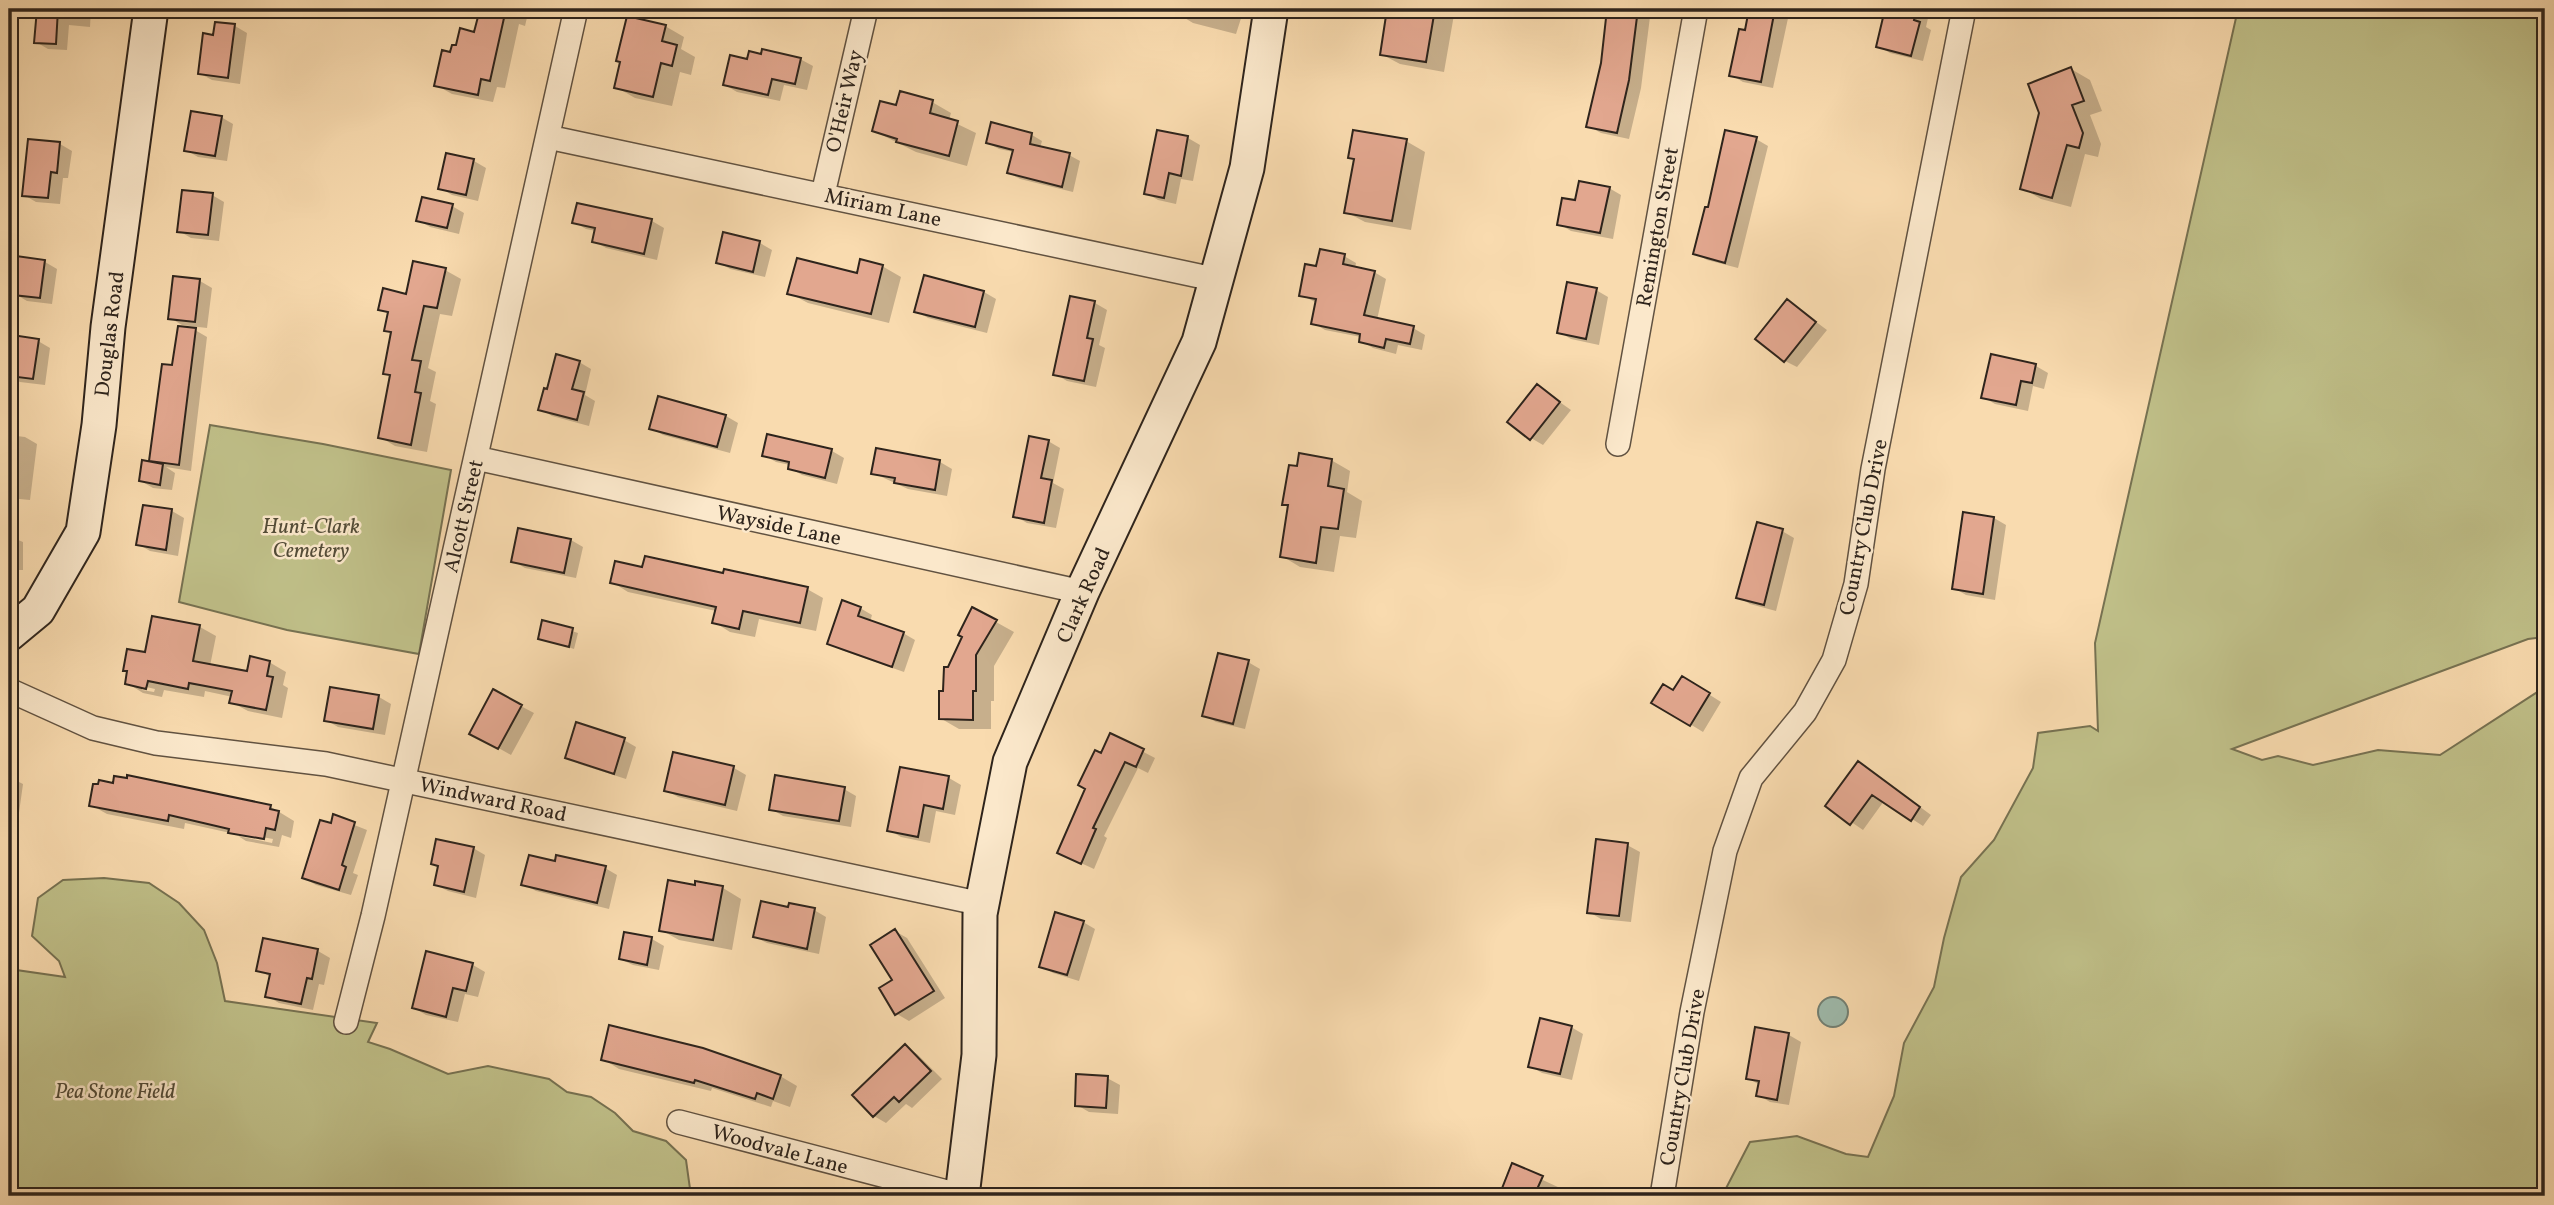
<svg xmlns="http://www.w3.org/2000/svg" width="2554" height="1205" viewBox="0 0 2554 1205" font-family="Vollkorn,serif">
	<rect width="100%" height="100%" fill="#f9dbaf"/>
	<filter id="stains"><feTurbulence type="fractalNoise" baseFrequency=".00286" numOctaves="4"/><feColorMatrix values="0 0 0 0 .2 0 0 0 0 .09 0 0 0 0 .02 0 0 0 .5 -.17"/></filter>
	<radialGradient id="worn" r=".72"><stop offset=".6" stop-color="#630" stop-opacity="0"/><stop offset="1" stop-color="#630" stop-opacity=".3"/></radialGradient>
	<!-- green -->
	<path fill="#c0c089" stroke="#777252" stroke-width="2" d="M2238 9H2545V637L2528 639 2232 749 2262 760 2278 756 2313 765 2378 750 2440 755 2545 687V1196H1722L1750 1142 1797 1136 1846 1154 1868 1157 1894 1096 1904 1043 1934 987 1944 938 1961 877 1994 840 2033 768 2038 733 2090 726 2098 731 2095 643Z
		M210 425 323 444 451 470 419 654 287 630 179 602Z
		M104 878 149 883 179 903 204 930 217 963 225 1001 377 1023 368 1042 390 1049 448 1074 488 1066 549 1079 567 1092 591 1097 615 1113 633 1131 666 1141 686 1160 691 1196H9V969L65 977 59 961 32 936 38 898 63 880Z"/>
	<!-- water -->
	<path fill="#9ebbad" stroke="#717f73" stroke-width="2" d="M1818 1012a15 15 0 1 1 30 0a15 15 0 1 1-30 0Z"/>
	<!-- shadow -->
	<path fill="#0003" fill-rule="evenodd" d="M39 9H91L90 27 69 25 67 50 48 49 36 42Z
		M482 9H529L525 26 519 24 505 88 497 87 493 102 452 94 436 85 452 54 476 34Z
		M949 9H987L986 16Z
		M1176 9H1244L1236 34 1193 23 1175 12Z
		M1389 9H1455L1444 72 1400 64 1381 54Z
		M1597 9H1651L1641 88 1629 139 1601 133 1588 126 1602 64 1608 15Z
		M1751 9H1790L1773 88 1743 82 1731 75 1746 32Z
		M1886 9H1930L1926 27 1931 30 1923 61 1890 53 1878 46Z
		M235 26 247 33 240 84 212 80 199 73 215 37Z
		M665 26 684 37 681 49 695 57 691 75 680 72 672 106 635 98 616 87Z
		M800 59 813 66 807 90 784 85 780 101 737 92 725 85 749 61Z
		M2071 69 2090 80 2102 111 2090 115 2101 144 2098 157 2085 154 2071 207 2041 199 2022 188Z
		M932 102 951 113 949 120 976 133 967 166 916 152 874 131 897 107Z
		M221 117 233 124 227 161 198 157 186 150Z
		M1032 135 1042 141 1040 148 1069 155 1080 161 1073 192 1020 179 1009 173 1014 152 999 149 988 143Z
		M1188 138 1200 145 1193 181 1181 179 1176 204 1158 200 1146 193Z
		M1756 139 1768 146 1738 268 1707 260 1695 253 1709 210Z
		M1406 141 1425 152 1411 230 1365 222 1346 212 1355 160 1349 157Z
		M60 144 72 151 68 178H63L60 204 36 202 24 195Z
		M474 161 486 168 478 201 452 195 440 188Z
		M1609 188 1621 195 1613 239 1571 231 1559 224 1576 202Z
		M212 195 224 202 219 241 191 238 179 231Z
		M578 205 652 221 664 228 657 260 606 248 594 241 596 231 586 229 574 222Z
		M452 206 464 213 459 234 430 227 418 220Z
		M724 235 760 243 772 250 765 277 730 269 718 262Z
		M1344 256 1356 263 1355 268 1374 272 1386 279 1377 320 1413 328 1425 335 1422 350 1398 345 1396 354 1373 348 1361 341V337L1325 330 1313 323 1317 303 1301 295 1318 268Z
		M9 257 45 262 57 269 52 304 27 301 15 294 17 279 9 278Z
		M882 266 901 277 889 323 808 303 789 293Z
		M445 270 461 279 452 316 440 314 428 368 436 372 430 401 436 404 427 452 395 446 380 437 391 376 385 373 392 334 386 330 389 314 380 309 407 296Z
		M200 281 212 288 207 328 182 325 170 318Z
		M1596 290 1608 297 1599 345 1571 339 1559 332Z
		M984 292 996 299 987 333 928 318 916 311Z
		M1072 298 1095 303 1107 310 1099 345 1105 348 1096 387 1067 381 1055 374Z
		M1788 301 1827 330 1797 367 1785 361Z
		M195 330 207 337 191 471 166 467 175 473 172 490 153 488 141 481 157 464 150 460 174 367Z
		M14 337 38 341 50 348 45 385 20 382 9 376Z
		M579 362 591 369 585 395 595 401 589 426 552 416 540 409 549 391Z
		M2036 366 2048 373 2044 389 2033 386 2028 411 1995 404 1983 397Z
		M1537 386 1571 410 1543 445 1531 438Z
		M660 398 726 416 738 423 730 453 663 435 651 428Z
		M9 435 25 437 37 444 30 500 9 498Z
		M769 436 832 451 844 458 837 484 802 475 790 468V465L776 462 764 455Z
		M1048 441 1060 448 1053 483 1064 489 1056 528 1027 523 1015 516Z
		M1331 460 1350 471 1347 492 1362 501 1356 538 1340 536 1334 572 1300 567 1282 556 1289 507 1284 504 1299 468Z
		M940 462 952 469 947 496 908 489 873 473Z
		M144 507 172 511 184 518 178 556 150 551 138 544Z
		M1994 518 2006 525 1995 600 1966 595 1954 588Z
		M1782 531 1794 538 1776 611 1750 604 1738 597Z
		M9 536 23 542V570H9Z
		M571 540 583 547 576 578 525 568 513 561Z
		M644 569 724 575 807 589 823 598 816 631 759 619 755 637 730 632 714 622 716 611 628 592 612 582Z
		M860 608 872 615 870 622 903 633 915 640 904 672 841 650 829 643Z
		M154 618 200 627 216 636 210 666 248 673 269 662 286 672 283 685 288 688 282 718 248 711 231 702 233 697 205 691 204 697 164 690 162 697 143 693 127 683 129 672 125 670 146 654ZM142 686 155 689 154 692 142 690Z
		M544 622 578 633 574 649 540 638Z
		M996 622 1014 632 994 666V701H991V729H959L940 718 949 669Z
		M1248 662 1260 669 1245 729 1216 722 1204 715Z
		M1683 678 1721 702 1703 732 1654 702 1674 692Z
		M332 689 379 697 391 704 385 735 338 727 326 720Z
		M494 692 534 713 511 755 472 733Z
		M1111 735 1155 758 1148 773 1138 768 1104 836 1107 838 1094 869 1059 853Z
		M624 740 636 747 626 779 579 764 567 757Z
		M734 768 746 775 737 811 678 797 666 790Z
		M1870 770 1931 815 1923 826 1884 801 1863 830 1828 806Z
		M9 777 23 784 18 820 9 819Z
		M129 777 271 807 294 821 291 838 282 835 279 847 246 841 235 834 185 823 184 829 107 814 91 805 128 781ZM234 832 273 839 272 843 238 836Z
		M949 778 961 785 955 815 936 811 930 843 901 837 889 830Z
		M844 789 856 796 851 827 783 816 771 809Z
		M334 817 367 830 353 873 358 875 351 895 316 885 304 878Z
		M1627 845 1640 852 1631 922 1601 919 1589 912Z
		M473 848 485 855 476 898 448 891 436 885 439 867 433 864Z
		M556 863 605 868 617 875 609 909 536 891 523 884Z
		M723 888 741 899 732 950 679 940 661 930Z
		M790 909 814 910 826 917 819 954 767 943 755 937Z
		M1083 922 1095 929 1079 981 1053 973 1041 966Z
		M895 931 907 938 945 998 909 1021 897 1014 894 981Z
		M625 934 652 939 664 946 659 970 633 965 620 959Z
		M318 951 330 958 324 985 319 984 313 1010 279 1003 267 996 271 977 258 970Z
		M473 965 485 972 478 997 465 994 458 1022 426 1015 414 1008Z
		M1571 1027 1583 1034 1572 1080 1542 1073 1530 1066Z
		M1789 1035 1801 1042 1789 1105 1770 1102 1758 1095 1760 1085 1747 1078Z
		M905 1047 917 1054 942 1079 912 1108 906 1104 886 1123 874 1116Z
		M603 1059 780 1076 797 1086 790 1107 773 1101 771 1107 712 1088 711 1091 619 1069Z
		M1107 1078 1120 1085 1118 1114 1089 1112 1077 1105Z
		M1513 1166 1560 1188 1557 1196H1501Z"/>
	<!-- building -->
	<path fill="#e2a78f" stroke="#2e241c" stroke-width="2" d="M37 9H58L56 44 34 43Z
		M480 9H506L490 81 481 79 478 95 434 86 442 50 450 52 452 45H456L460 28 474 32Z
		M1387 9H1435L1426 62 1380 55Z
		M1607 9H1638L1629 80 1617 133 1586 127 1601 63Z
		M1749 9H1775L1761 82 1729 76 1739 29 1745 30Z
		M1885 9H1917L1914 20 1920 22 1911 56 1876 47Z
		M627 16 666 25 662 41 677 45 672 66 661 63 653 97 614 88 620 62 616 61Z
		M215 22 235 24 228 78 198 74 203 33 213 35Z
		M762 49 801 58 795 84 772 79 768 95 723 85 730 55 747 59 749 51 761 54Z
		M2071 67 2084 101 2072 105 2083 133 2079 148 2067 145 2052 198 2020 189 2039 113 2028 84Z
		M900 91 933 100 930 113 958 121 949 156 896 142 897 139 872 131 880 101 896 105Z
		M191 111 222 116 215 156 184 151Z
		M991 122 1032 133 1030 144 1070 153 1062 187 1007 173 1013 150 986 143Z
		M1157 130 1188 136 1181 176 1169 173 1164 198 1144 194Z
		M1353 130 1407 139 1392 221 1344 213 1354 159 1348 158Z
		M1725 130 1757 137 1725 263 1693 254 1705 207H1708Z
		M28 139 60 142 57 173 51 172 48 198 22 196Z
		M446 153 474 159 466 195 438 189Z
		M1579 181 1610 187 1600 233 1557 225 1562 198 1575 200Z
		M182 190 213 193 208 235 177 232Z
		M422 197 453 204 447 228 416 221Z
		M577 203 652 219 644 254 592 242 595 228 572 223Z
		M723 232 760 241 753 272 716 263Z
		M1320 249 1345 254 1343 264 1375 271 1364 315 1414 326 1410 344 1386 339 1384 348 1359 342 1360 334 1311 324 1316 299 1299 296 1305 264 1316 266Z
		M9 255 45 260 40 298 13 295 15 275 9 274Z
		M797 258 857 273 860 259 883 265 871 314 787 294Z
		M413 261 446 268 437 308 424 306 412 360 421 361 415 392 421 393 411 445 378 438 390 375 383 374 391 332 384 331 388 312 378 310 383 288 406 294Z
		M924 275 984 291 975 327 914 312Z
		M173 276 200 279 195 322 168 319Z
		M1567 282 1597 288 1586 339 1557 333Z
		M1070 296 1095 301 1087 338 1093 339 1084 381 1053 375Z
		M1787 299 1816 322 1784 362 1755 339Z
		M178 326 196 328 179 465 149 461 162 364 172 365Z
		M12 335 39 339 33 379 9 376Z
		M556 354 580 361 572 389 584 392 577 420 538 410 544 388 547 389Z
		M1991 354 2036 364 2032 383 2021 381 2016 405 1981 398Z
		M1537 384 1560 402 1530 440 1507 422Z
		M658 396 726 415 717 447 649 429Z
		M767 434 832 449 825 478 788 469 789 462 762 456Z
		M1029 436 1049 440 1041 478 1052 480 1044 523 1013 517Z
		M876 448 940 460 935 490 894 483 895 478 871 474Z
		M1299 453 1332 459 1328 486 1344 489 1338 529 1321 527 1316 563 1280 557 1288 505H1282L1289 465 1297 466Z
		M142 460 163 464 160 485 139 481Z
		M143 505 172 509 166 550 136 545Z
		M1963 512 1994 517 1983 594 1952 589Z
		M1757 522 1783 529 1764 605 1736 598Z
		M518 528 571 539 564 573 511 562Z
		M645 556 723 573 724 569 808 587 800 623 743 611 739 629 712 623 716 607 610 583 615 561 642 567Z
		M842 600 861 607 858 616 904 632 892 667 827 644Z
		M972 607 997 620 976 655V691H973V720L939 719V691H943L944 667H948L962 637 958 635Z
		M152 616 200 625 193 661 247 671 250 656 270 661 267 676 273 677 266 710 229 703 232 691 189 683 188 689 148 681 146 689 125 684 127 671H123L127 649 145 652Z
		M542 620 573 628 569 647 538 639Z
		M1218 653 1249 660 1233 724 1202 716Z
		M1682 676 1710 693 1690 726 1651 703 1663 684 1673 690Z
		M330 687 379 695 373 729 324 721Z
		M493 689 522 705 498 749 469 734Z
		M576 722 625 738 614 774 565 758Z
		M1110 733 1144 749 1136 767 1125 762 1093 828 1096 829 1081 864 1057 853 1085 789 1078 785 1095 750 1101 753Z
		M673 752 734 766 725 805 664 791Z
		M1858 761 1920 807 1911 821 1872 795 1850 825 1825 806Z
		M900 767 949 776 943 809 924 805 918 837 887 831Z
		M127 775 271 805 270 809 279 811 275 830 266 828 264 839 228 833 229 829 169 815 168 821 89 806 93 784H98L99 780 113 783 114 776 127 778Z
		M775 775 845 787 839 821 769 810Z
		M333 814 355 822 342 865 346 867 339 890 302 878 320 820 331 823Z
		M436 839 474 847 464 892 434 885 438 866 431 864Z
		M1596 839 1628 843 1619 916 1587 913Z
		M529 855 555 861 556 855 606 866 597 903 521 885Z
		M668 880 695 885V881L723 886 713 940 659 931Z
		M761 901 788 907 789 903 815 908 807 949 753 937Z
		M1055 912 1084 921 1067 975 1039 967Z
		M895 929 934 991 895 1015 879 988 892 980 870 945Z
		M624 932 652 937 647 965 619 959Z
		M263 938 318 949 312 979 307 978 301 1004 265 997 270 974 256 971Z
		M426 951 473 963 466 991 453 988 446 1017 412 1008Z
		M1540 1018 1572 1026 1560 1074 1528 1067Z
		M609 1025 703 1048 781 1075 773 1099 757 1093 755 1099 695 1080 694 1083 601 1060Z
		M1755 1027 1789 1033 1777 1100 1756 1096 1759 1081 1746 1079Z
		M905 1044 931 1071 899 1102 894 1097 873 1117 852 1095Z
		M1076 1074 1108 1076 1106 1108 1075 1106Z
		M1512 1163 1543 1176 1534 1196H1499Z"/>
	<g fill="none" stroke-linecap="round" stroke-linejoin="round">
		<defs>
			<path id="street" d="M548 137 1218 280
				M823 194 866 9
				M1618 444 1696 9
				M476 458 1082 592
				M9 690 93 728 156 743 326 764 982 904
				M346 1022 373 916 576 9
				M679 1122 962 1196
				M1662 1196 1692 1012 1725 851 1751 778 1805 712 1834 660 1856 584 1873 469 1964 9"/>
			<path id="secondary" d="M9 634 38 610 83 532 99 425 108 327 151 9
				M962 1196 979 1055 980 914 1010 762 1082 592 1199 342 1247 168 1271 9"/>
		</defs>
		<!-- street casing -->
		<use href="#street" stroke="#615241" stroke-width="26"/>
		<!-- secondary casing -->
		<use href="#secondary" stroke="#2e241c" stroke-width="37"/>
		<!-- street -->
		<use href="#street" stroke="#fbe8cb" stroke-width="23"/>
		<!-- secondary -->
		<use href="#secondary" stroke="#fbe8cb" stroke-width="33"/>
	</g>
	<g text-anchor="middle" stroke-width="5" stroke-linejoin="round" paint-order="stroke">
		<!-- street labels -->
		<g font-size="21" fill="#2e241c" stroke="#fbe8cb">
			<text transform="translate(844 101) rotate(-77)" y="7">O'Heir Way</text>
			<text transform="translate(883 207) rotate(12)" y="7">Miriam Lane</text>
			<text transform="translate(1657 227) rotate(-80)" y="7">Remington Street</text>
			<text transform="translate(109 334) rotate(-83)" y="7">Douglas Road</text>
			<text transform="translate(463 516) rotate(-77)" y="7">Alcott Street</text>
			<text transform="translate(779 525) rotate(12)" y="7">Wayside Lane</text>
			<text transform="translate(1863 527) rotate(-79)" y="7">Country Club Drive</text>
			<text transform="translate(1083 595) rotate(-66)" y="7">Clark Road</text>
			<text transform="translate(493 799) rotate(12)" y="7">Windward Road</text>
			<text transform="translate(1682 1077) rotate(-80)" y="7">Country Club Drive</text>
			<text transform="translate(780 1149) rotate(15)" y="7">Woodvale Lane</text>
		</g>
		<!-- park labels -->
		<g font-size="21" font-style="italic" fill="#524b37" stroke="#fbe8cb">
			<text x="311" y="533">Hunt-Clark<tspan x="311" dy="24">Cemetery</tspan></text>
			<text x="115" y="1098">Pea Stone Field</text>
		</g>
	</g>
	<!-- margin -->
	<rect width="2554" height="1205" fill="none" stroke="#f9dbaf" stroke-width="35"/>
	<rect x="10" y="10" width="2533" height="1184" fill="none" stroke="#2e241c" stroke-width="3.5"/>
	<rect x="18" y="18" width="2519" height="1170" fill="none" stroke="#2e241c" stroke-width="2"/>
	<rect width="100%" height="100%" filter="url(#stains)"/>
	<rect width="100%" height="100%" fill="url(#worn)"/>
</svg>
